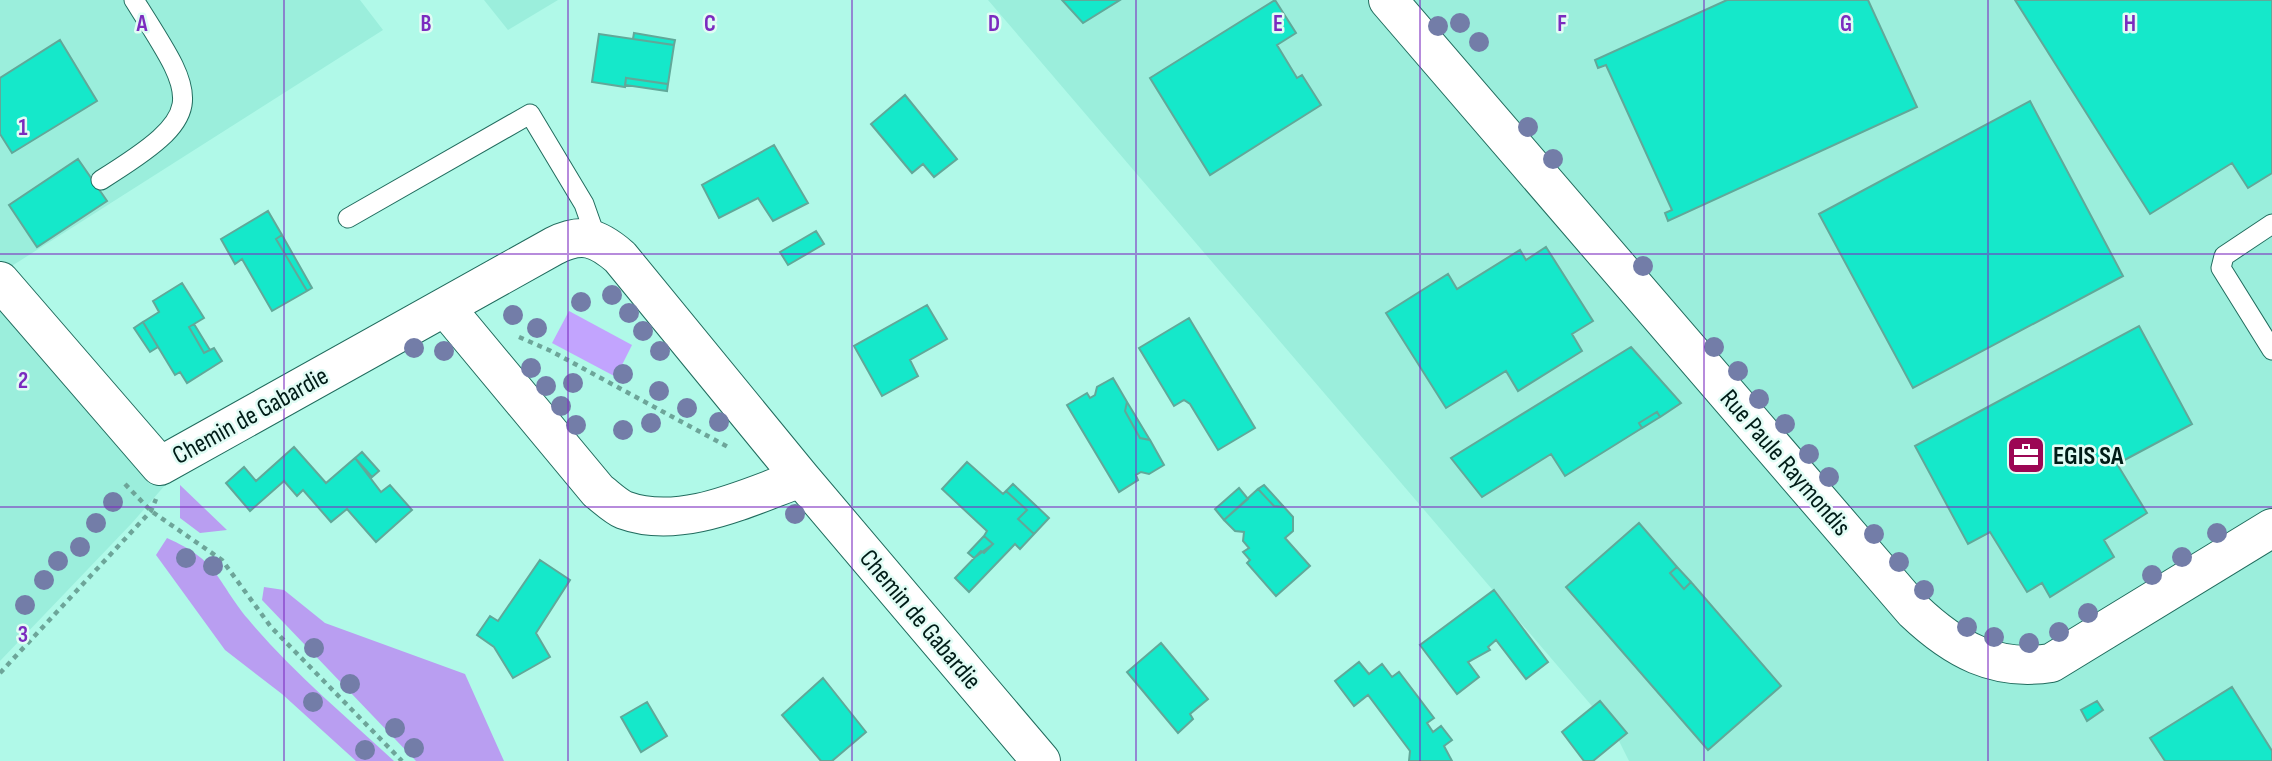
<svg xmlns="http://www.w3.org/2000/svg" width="2272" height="761" viewBox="0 0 2272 761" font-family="'Sofia Sans Condensed',sans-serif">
	<rect width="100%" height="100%" fill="#b0f9e8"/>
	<!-- built -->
	<path fill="#9beedc" d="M0 0H360L383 30 7 269 180 468 132 523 0 661Z
		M484 0H558L508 30Z
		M988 0H2272V761H1629L1615 733Z"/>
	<!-- green -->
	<path fill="#c2a4fe" d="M569 311 632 345 616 377 552 343Z"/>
	<!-- forest -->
	<path fill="#b99ef1" d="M180 485 227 530 200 533 180 518Z
		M167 538C219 561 216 580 248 619 290 670 346 716 394 761H356L282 694 225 650 156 555Z
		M264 587 284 590 325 623 465 674 504 761H416L262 600Z"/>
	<!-- building -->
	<path fill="#15e8ca" stroke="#61a899" stroke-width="2" d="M1062 0H1120L1083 23Z
		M1275 0 1296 33 1277 45 1297 78 1302 75 1321 105 1210 175 1150 78Z
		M1727 0H1868L1917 107 1668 221 1665 213 1672 210 1606 65 1598 68 1595 60Z
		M2015 0H2272V173L2248 188 2232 163 2150 214Z
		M634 33 675 40 674 45 633 39Z
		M599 34 674 45 668 84 626 78 625 87 592 82Z
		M60 40 97 101 12 153 0 134V78Z
		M626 78 668 84 667 91 625 85Z
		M905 95 957 159 934 177 923 164 912 173 871 124Z
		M2030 101 2123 276 1913 388 1819 214Z
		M774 145 808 203 773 221 758 198 719 218 702 185Z
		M78 159 107 201 37 247 9 205Z
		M268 211 282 235 276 239 307 291 272 311 242 259 235 264 221 239Z
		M816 231 824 244 788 265 780 252Z
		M282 235 312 288 307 291 276 239Z
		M1546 247 1593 321 1572 334 1582 351 1518 391 1506 371 1446 408 1386 313 1448 274 1457 289 1520 250 1526 260Z
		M182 283 204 318 189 327 204 353 214 348 222 361 187 383 180 372 175 375 143 322 159 312 153 301Z
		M927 305 947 339 910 360 918 376 882 396 854 346Z
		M1189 318 1255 428 1218 450 1190 404 1184 400 1174 406 1139 348Z
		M143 322 158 347 150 352 134 328Z
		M194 324 210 350 204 353 189 327Z
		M2139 326 2192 424 2117 464 2147 513 2104 540 2114 557 2050 597 2042 583 2027 592 1990 532 1968 544 1915 446Z
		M1631 347 1681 403 1660 417 1657 412 1639 423 1642 428 1565 476 1551 454 1482 497 1451 458Z
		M1113 378 1127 402 1125 411 1140 438 1150 440 1164 465 1149 474 1141 472 1136 475 1138 480 1119 492 1067 405 1087 393 1090 398 1095 395 1097 387Z
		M1127 402 1150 440 1140 438 1125 411Z
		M1657 412 1660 417 1642 428 1639 423Z
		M294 447 326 483 355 458 381 492 390 485 412 510 376 542 347 509 331 522 303 490 297 496 284 481 250 511 226 483 244 467 256 481Z
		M362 452 379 471 372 477 355 458Z
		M967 462 1003 494 1006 491 1027 510 1018 519 1034 534 1020 549 1015 544 969 592 955 578 981 551 984 553 993 544 984 536 987 531 942 489Z
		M1013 484 1049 518 1034 534 1018 519 1027 510 1006 491Z
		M1264 485 1284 507 1274 506 1258 489Z
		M1239 488 1248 499 1224 520 1215 509Z
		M1258 489 1274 506 1284 507 1293 517V531L1285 538 1310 566 1276 596 1247 563 1250 560 1243 552 1249 548 1243 541 1244 532 1235 531 1224 520Z
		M1639 523 1677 567 1670 573 1684 589 1691 582 1781 686 1708 750 1566 587Z
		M984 536 993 544 974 558 968 553Z
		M540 560 570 580 536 633 550 657 513 678 494 647 477 635 490 616 498 621Z
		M1677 567 1691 582 1684 589 1670 573Z
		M1494 590 1548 662 1526 679 1496 640 1488 647 1490 650 1468 662 1479 677 1457 694 1420 645Z
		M1161 643 1208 699 1190 714 1193 719 1178 733 1127 672Z
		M1359 662 1369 674 1382 664 1392 677 1399 672 1434 718 1427 723 1433 732 1441 726 1452 740 1444 746 1452 761H1409L1410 751 1368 695 1354 706 1335 681Z
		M823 678 866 732 832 761H821L782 715Z
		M2232 687 2272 751V761H2165L2150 738Z
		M1600 701 1627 733 1593 761H1584L1562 732Z
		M2097 701 2103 710 2087 721 2081 710Z
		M647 702 667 736 641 752 621 717Z"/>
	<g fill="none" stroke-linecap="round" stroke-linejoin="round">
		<defs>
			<path id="service" d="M101 180C210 112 198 101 134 0
				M348 218 530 114 584 204 596 238
				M2272 224 2224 256 2221 268 2272 350"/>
			<path id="minor" d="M1388 0 1914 611C1954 649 1995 672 2051 663L2272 528
				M0 281 160 466 554 246C582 232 597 237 620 257L801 478 1041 761
				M445 307 598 491C606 497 615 506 624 510 681 531 748 497 801 478"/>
		</defs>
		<!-- service casing -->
		<use href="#service" stroke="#216c5e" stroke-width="21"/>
		<!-- minor casing -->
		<use href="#minor" stroke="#216c5e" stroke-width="40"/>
		<!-- path -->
		<path stroke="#6da599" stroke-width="4.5" stroke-dasharray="5 5" stroke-linecap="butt" d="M519 337 551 351 728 447
			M125 484 151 511 222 560 271 627 402 761
			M0 673 151 511 156 499"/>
		<!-- service -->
		<use href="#service" stroke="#fff" stroke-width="19"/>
		<!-- minor -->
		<use href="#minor" stroke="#fff" stroke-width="38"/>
	</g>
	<!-- trees -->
	<g fill="#737da8">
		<circle cx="1460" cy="23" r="10"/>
		<circle cx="1438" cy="26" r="10"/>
		<circle cx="1479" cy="42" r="10"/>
		<circle cx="1528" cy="127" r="10"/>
		<circle cx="1553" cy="159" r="10"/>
		<circle cx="1643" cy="266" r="10"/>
		<circle cx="612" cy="295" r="10"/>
		<circle cx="581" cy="302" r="10"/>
		<circle cx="629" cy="313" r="10"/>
		<circle cx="513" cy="315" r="10"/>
		<circle cx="537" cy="328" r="10"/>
		<circle cx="643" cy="331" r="10"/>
		<circle cx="1714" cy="347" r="10"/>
		<circle cx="414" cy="348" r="10"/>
		<circle cx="444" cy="351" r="10"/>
		<circle cx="660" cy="351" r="10"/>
		<circle cx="531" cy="368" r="10"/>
		<circle cx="1738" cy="371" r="10"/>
		<circle cx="623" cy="374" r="10"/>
		<circle cx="573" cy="383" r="10"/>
		<circle cx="546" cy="386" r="10"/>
		<circle cx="659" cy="391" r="10"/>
		<circle cx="1759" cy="399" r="10"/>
		<circle cx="561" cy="406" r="10"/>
		<circle cx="687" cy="408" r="10"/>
		<circle cx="719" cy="422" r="10"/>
		<circle cx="651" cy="423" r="10"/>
		<circle cx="1785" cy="424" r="10"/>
		<circle cx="576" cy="425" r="10"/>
		<circle cx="623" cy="430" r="10"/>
		<circle cx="1809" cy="454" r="10"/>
		<circle cx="1829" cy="477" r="10"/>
		<circle cx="113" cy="502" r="10"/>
		<circle cx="795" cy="514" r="10"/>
		<circle cx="96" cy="523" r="10"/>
		<circle cx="2217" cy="533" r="10"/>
		<circle cx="1874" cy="534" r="10"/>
		<circle cx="80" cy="547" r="10"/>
		<circle cx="2182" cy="557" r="10"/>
		<circle cx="186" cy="558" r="10"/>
		<circle cx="58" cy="561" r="10"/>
		<circle cx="1899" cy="562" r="10"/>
		<circle cx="213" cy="566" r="10"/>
		<circle cx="2152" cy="575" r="10"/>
		<circle cx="44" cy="580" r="10"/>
		<circle cx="1924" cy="590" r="10"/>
		<circle cx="25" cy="605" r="10"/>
		<circle cx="2088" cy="613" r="10"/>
		<circle cx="1967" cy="627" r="10"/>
		<circle cx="2059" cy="632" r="10"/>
		<circle cx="1994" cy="637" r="10"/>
		<circle cx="2029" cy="643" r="10"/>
		<circle cx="314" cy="648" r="10"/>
		<circle cx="350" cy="684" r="10"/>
		<circle cx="313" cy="702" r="10"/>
		<circle cx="395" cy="728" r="10"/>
		<circle cx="414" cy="748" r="10"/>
		<circle cx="365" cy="750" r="10"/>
	</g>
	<!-- grid -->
	<path fill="none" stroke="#7b2cbf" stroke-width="2" stroke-opacity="0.55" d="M284 0V761M568 0V761M852 0V761M1136 0V761M1420 0V761M1704 0V761M1988 0V761M0 254H2272M0 507H2272"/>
	<!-- icons -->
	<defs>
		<symbol id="office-square" viewBox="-11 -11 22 22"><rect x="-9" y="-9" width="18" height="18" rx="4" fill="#9c0654" stroke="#e1fcf5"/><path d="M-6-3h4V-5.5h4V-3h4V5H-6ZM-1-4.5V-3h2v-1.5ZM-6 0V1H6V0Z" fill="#fff"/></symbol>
	</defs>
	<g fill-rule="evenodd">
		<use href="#office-square" x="2004" y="433" width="44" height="44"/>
	</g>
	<g text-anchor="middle" stroke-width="5" stroke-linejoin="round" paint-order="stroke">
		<!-- street labels -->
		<g font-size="26" fill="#001c17" stroke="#e1fcf5">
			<text transform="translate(250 415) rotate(-29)" y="9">Chemin de Gabardie</text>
			<text transform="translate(1786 462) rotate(49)" y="9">Rue Paule Raymondis</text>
			<text transform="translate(921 619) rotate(50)" y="9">Chemin de Gabardie</text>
		</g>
		<!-- poi labels -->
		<g font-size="26" font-weight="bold" fill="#001c17" stroke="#e1fcf5" text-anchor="start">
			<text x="2053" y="464">EGIS SA</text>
		</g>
	</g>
	<g font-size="23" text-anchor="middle" font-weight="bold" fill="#7b2cbf" stroke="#e1fcf5" stroke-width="5" stroke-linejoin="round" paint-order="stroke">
		<text x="142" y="31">A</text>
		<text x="426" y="31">B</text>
		<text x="710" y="31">C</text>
		<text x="994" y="31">D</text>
		<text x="1278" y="31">E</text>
		<text x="1562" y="31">F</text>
		<text x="1846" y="31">G</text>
		<text x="2130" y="31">H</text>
		<text x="23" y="135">1</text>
		<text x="23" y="388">2</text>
		<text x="23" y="642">3</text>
	</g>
</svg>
